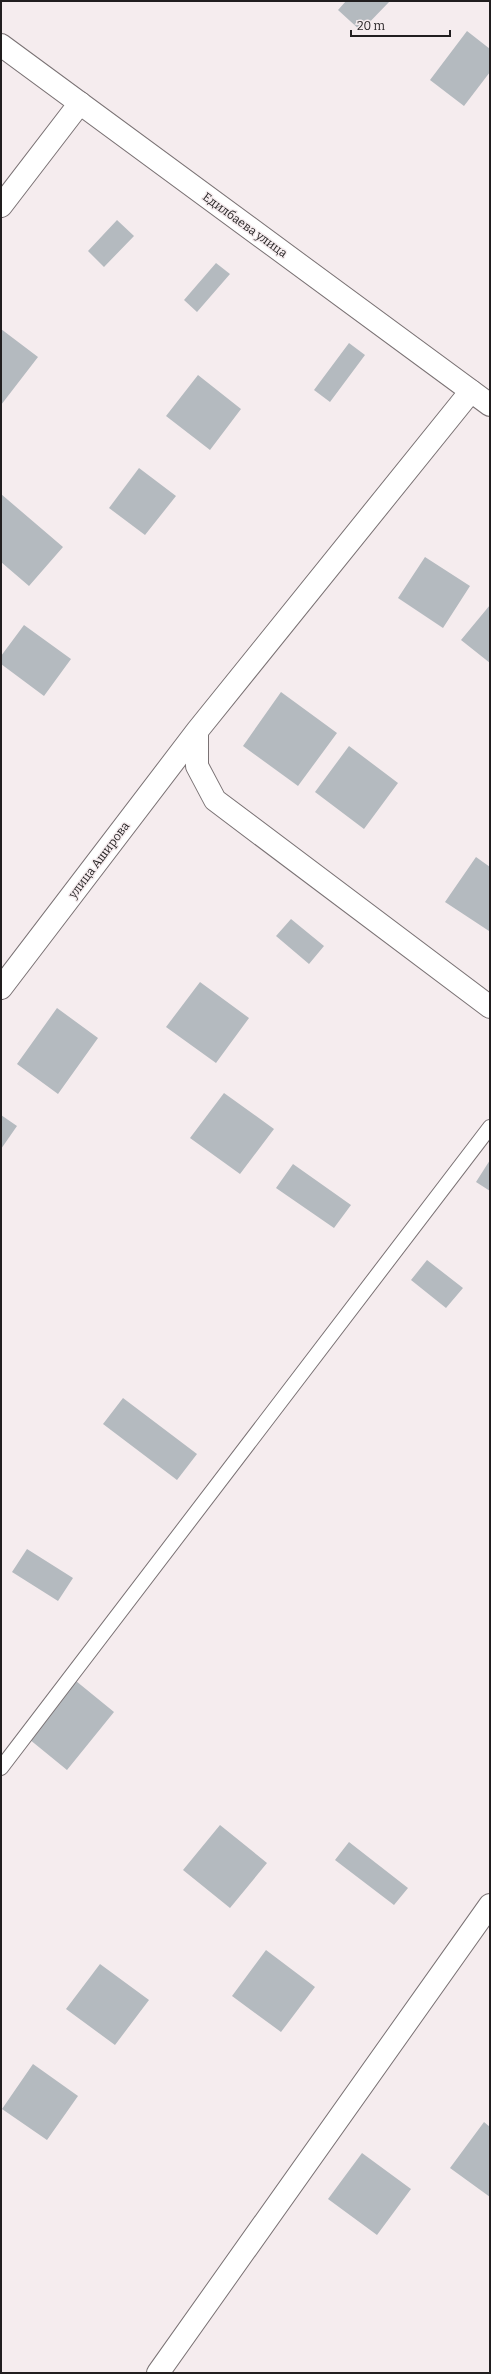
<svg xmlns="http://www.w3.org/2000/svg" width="491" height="2374" viewBox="0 0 491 2374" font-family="Bitter,serif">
	<rect width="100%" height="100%" fill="#f5ecee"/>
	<!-- building -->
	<path fill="#b4babf" d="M346 1H390L361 31 338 10Z
		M467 31 490 49V72L464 106 430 80Z
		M117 220 134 236 104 267 88 251Z
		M216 263 230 274 197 312 184 300Z
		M1 329 38 357 1 405Z
		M349 343 365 355 330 402 314 390Z
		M198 375 241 409 210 450 166 416Z
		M139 468 176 496 145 535 109 508Z
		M1 494 63 547 29 586 1 562Z
		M425 557 470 586 443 628 398 598Z
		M490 605V663L461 640Z
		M24 625 71 659 44 696 1 664V656Z
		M281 692 337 733 298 786 243 746Z
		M349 746 398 783 364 829 315 792Z
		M476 857 490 867 489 931 445 902Z
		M291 919 324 946 309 964 276 936Z
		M200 982 249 1018 216 1063 166 1027Z
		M57 1008 98 1038 58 1094 17 1064Z
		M224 1093 274 1129 240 1174 190 1138Z
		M1 1115 17 1126 1 1149Z
		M490 1160V1191L476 1182Z
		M293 1164 351 1205 334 1228 276 1188Z
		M427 1260 463 1288 446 1308 411 1280Z
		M123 1398 197 1454 177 1480 103 1424Z
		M27 1549 73 1578 58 1601 12 1572Z
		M76 1681 114 1712 67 1770 29 1739Z
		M220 1825 267 1863 230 1908 183 1870Z
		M349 1842 408 1888 394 1905 335 1860Z
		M266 1950 315 1987 281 2032 232 1996Z
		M100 1964 149 2000 115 2045 66 2009Z
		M33 2064 78 2096 47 2140 2 2109Z
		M484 2122 490 2127V2197L450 2168Z
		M362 2153 411 2189 377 2235 328 2199Z"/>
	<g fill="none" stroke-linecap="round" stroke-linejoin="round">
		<defs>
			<path id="service" d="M1 1768 490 1127"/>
			<path id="minor" d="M1 206 80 103
				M471 391 197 731V766L215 800 490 1007
				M1 988 197 731
				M158 2373 490 1905"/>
			<path id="tertiary" d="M1 45 490 405"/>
		</defs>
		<!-- service casing -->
		<use href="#service" stroke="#7a7274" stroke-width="16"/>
		<!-- minor casing -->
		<use href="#minor" stroke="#7a7274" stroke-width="24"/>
		<!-- tertiary casing -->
		<use href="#tertiary" stroke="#7a7274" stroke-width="24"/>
		<!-- service -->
		<use href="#service" stroke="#fff" stroke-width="14"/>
		<!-- minor -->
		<use href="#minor" stroke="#fff" stroke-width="22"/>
		<!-- tertiary -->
		<use href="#tertiary" stroke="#fff" stroke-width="22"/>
	</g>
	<g text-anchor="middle" stroke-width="3" stroke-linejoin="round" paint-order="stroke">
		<!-- street labels -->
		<g font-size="12" fill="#211e1f" stroke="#f5ecee">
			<text transform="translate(245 225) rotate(36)" y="4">Едилбаева улица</text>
			<text transform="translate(99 860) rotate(-53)" y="4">улица Аширова</text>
		</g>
	</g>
	<!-- border -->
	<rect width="491" height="2374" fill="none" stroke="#211e1f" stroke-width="4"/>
	<!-- scale -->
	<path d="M351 30v6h99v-6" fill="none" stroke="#211e1f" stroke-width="2"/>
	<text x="357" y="30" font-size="12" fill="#211e1f" stroke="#f5ecee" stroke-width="3" paint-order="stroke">20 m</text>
</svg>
